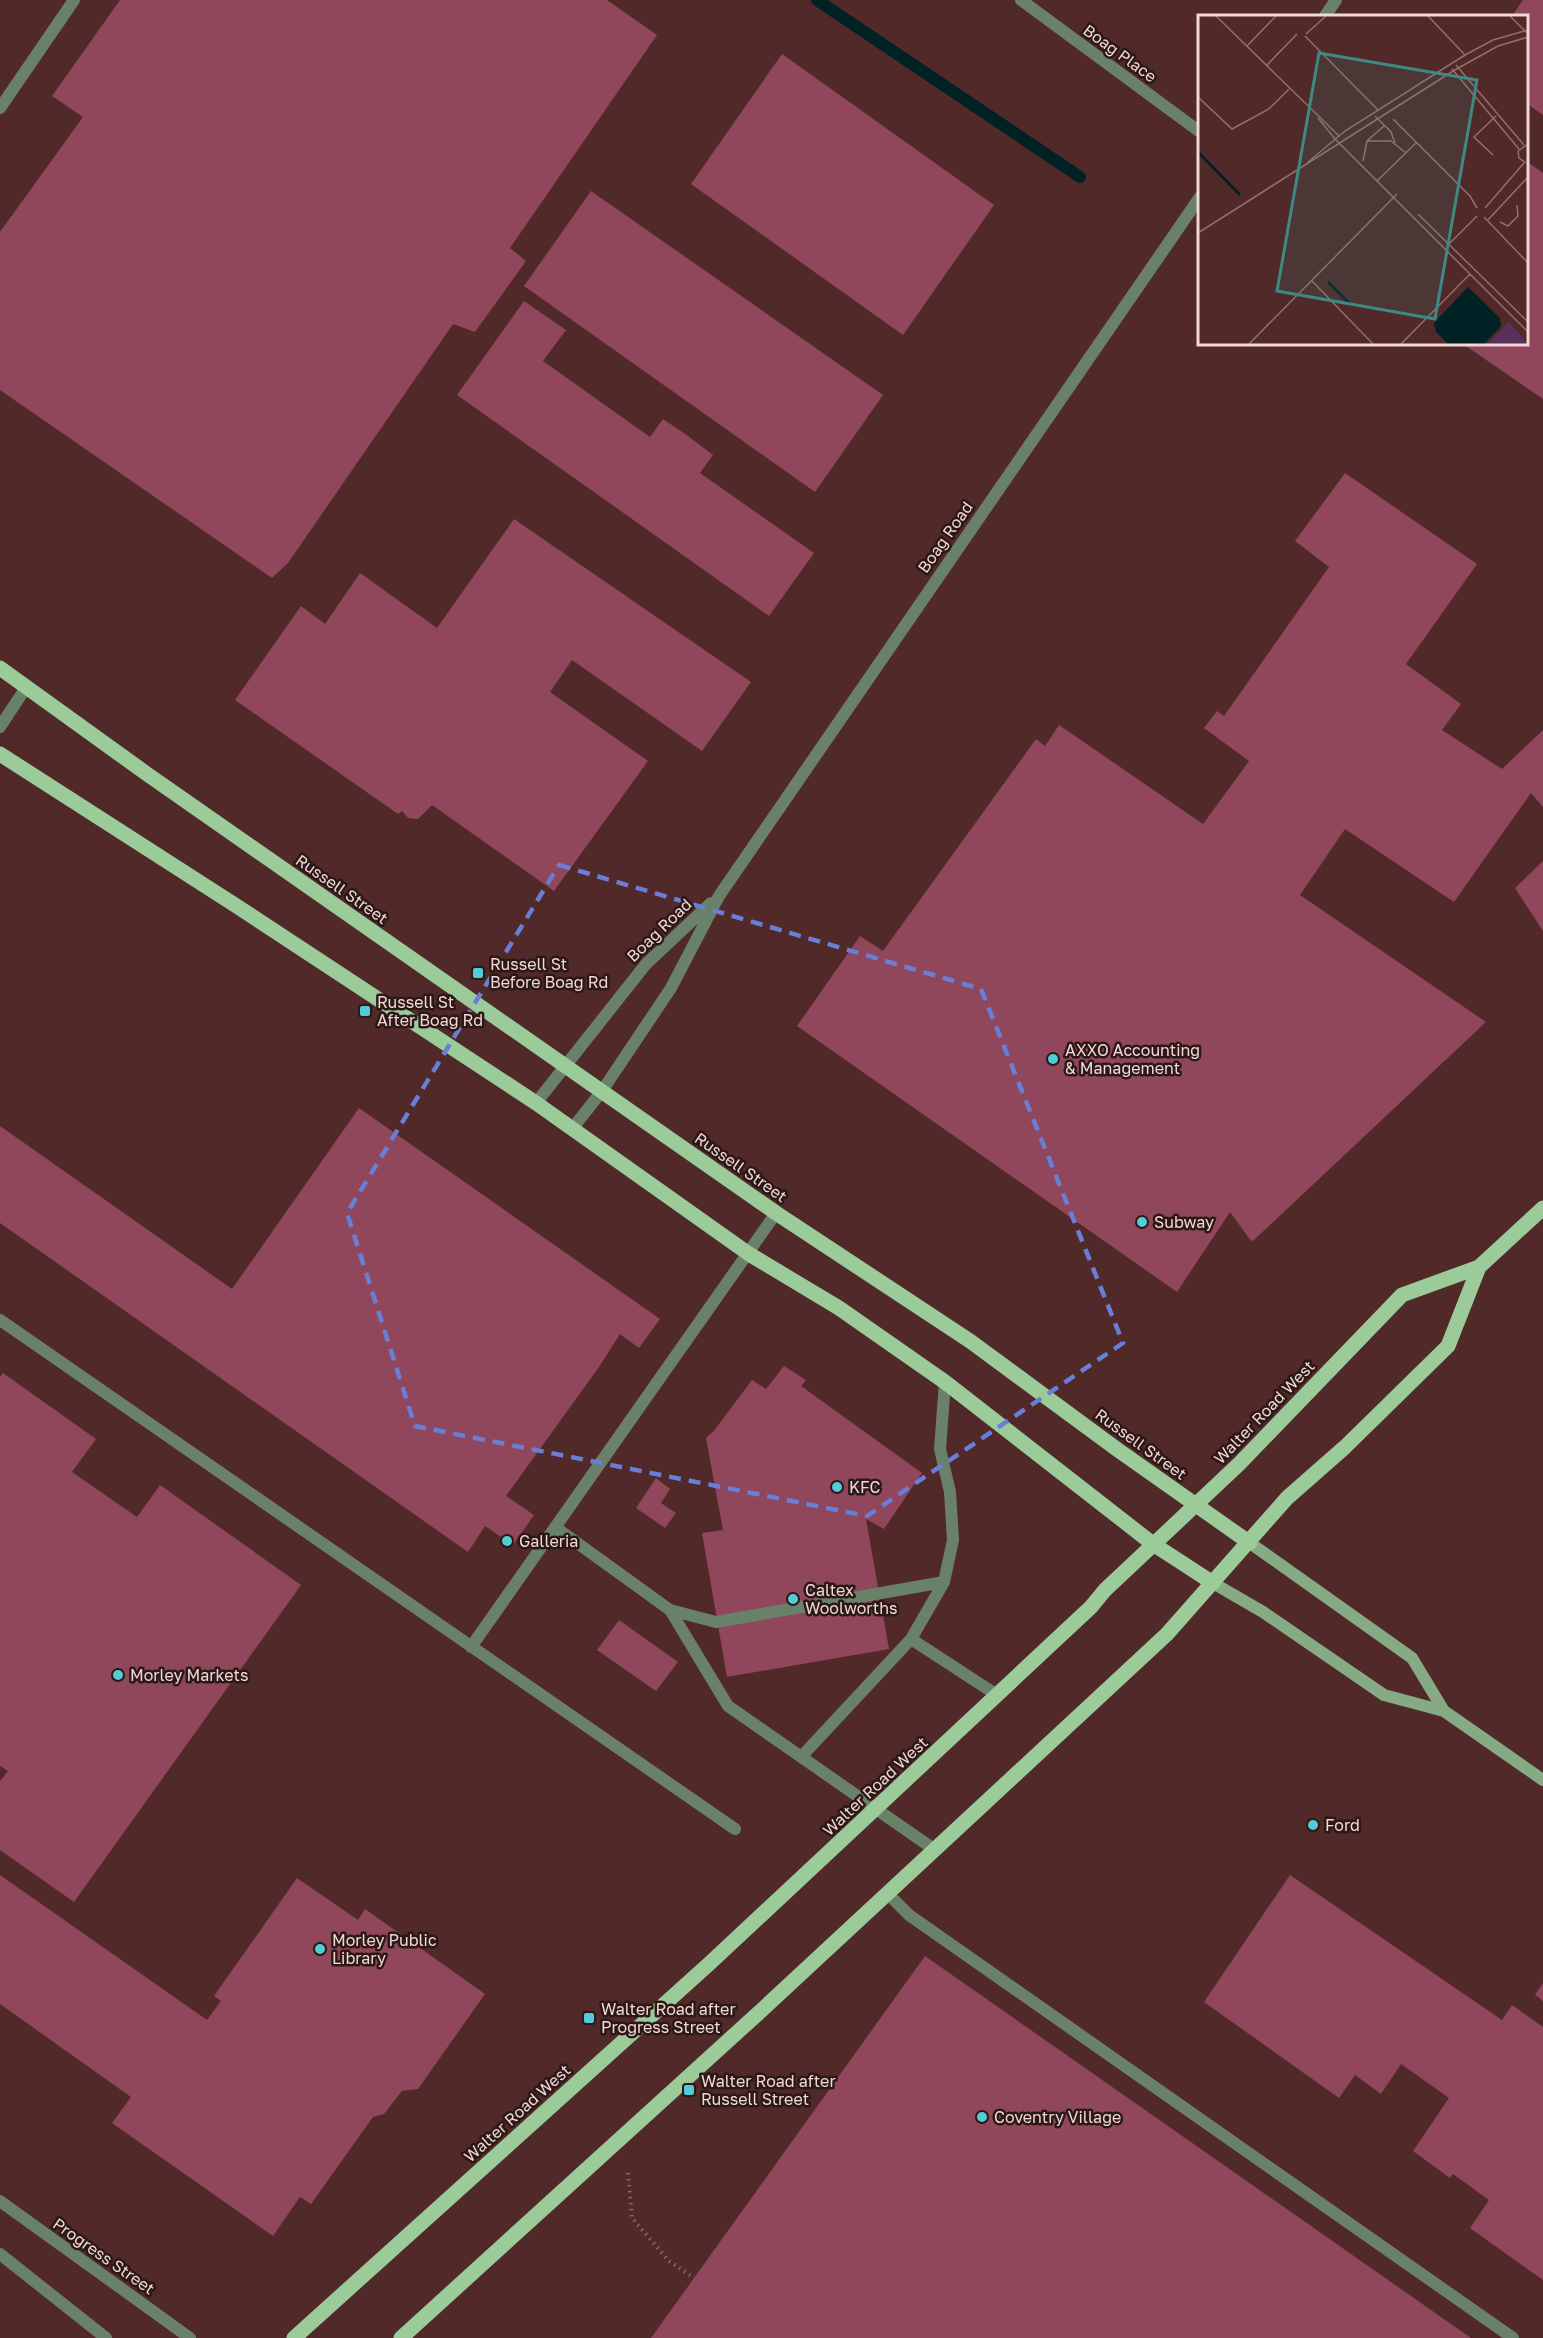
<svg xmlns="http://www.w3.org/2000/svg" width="1543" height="2338" viewBox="0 0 1543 2338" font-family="'Golos Text',sans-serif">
	<rect width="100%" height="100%" fill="#512928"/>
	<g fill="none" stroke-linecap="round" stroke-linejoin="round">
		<!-- stream -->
		<path stroke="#002225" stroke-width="12" d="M817 0 1080 177"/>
	</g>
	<!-- building -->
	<path fill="#90475c" d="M120 0H607L657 35 510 248 526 261 475 332 453 324 288 563 272 578 0 390V232L83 117 52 96Z
		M1523 0H1543V115L1526 103V16H1512Z
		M782 54 994 205 903 335 691 184Z
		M1526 161 1543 173V399L1463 344H1526Z
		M591 191 883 395 815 492 524 286Z
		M524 301 566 330 543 361 650 437 663 419 688 436 713 455 700 473 814 553 769 616 457 395Z
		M1345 473 1477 564 1406 664 1461 704 1442 730 1502 769 1543 730V807L1531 793 1454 902 1345 829 1300 895 1486 1022 1254 1240 1251 1241 1230 1212 1177 1292 797 1026 860 936 883 951 1036 739 1045 746 1059 725 1203 824 1249 761 1204 728 1217 711 1224 716 1329 567 1295 541Z
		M514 519 751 682 702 751 572 660 550 692 648 761 554 891 432 805 418 819 408 818 402 811 398 814 235 700 301 606 325 624 360 573 437 628Z
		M1543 861V931L1515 888Z
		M359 1108 660 1319 639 1348 620 1334 599 1367 506 1496 534 1515 513 1545 485 1526 468 1552 0 1223V1126L232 1289Z
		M784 1366 806 1380 801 1386 922 1473 884 1529 866 1519 889 1649 727 1677 702 1533 723 1530 706 1438 713 1432 752 1380 766 1389Z
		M3 1373 96 1439 72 1472 137 1517 160 1485 301 1585 74 1902 0 1850V1781L8 1771 0 1766V1377Z
		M656 1478 670 1489 661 1503 676 1513 665 1528 636 1508Z
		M619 1620 678 1662 656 1691 597 1650Z
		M0 1875 207 2020 221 2001 214 1996 297 1878 358 1920 365 1909 485 1994 418 2089 402 2091 384 2114 373 2117 311 2204 300 2197 273 2236 112 2123 131 2097 0 2004Z
		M1290 1875 1502 2020 1512 2005 1543 2027V2280L1470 2228 1489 2200 1453 2174 1450 2178 1413 2151 1449 2098 1401 2064 1381 2094 1355 2075 1339 2098 1204 2002Z
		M925 1956 1471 2338H651Z
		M1543 1983V2001L1535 1995Z"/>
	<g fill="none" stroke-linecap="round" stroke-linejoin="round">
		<!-- path -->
		<path stroke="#896664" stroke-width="4" stroke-dasharray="1.5 4.5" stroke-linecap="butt" d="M628 2173 632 2218 669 2261 694 2278"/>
		<!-- lane -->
		<path stroke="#6a8169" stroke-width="12" d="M0 108 74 0
			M0 1320 735 1829
			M555 1527 670 1610 716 1622 944 1582
			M670 1610 728 1706 935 1850
			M911 1639 997 1695
			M471 1647 776 1213
			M801 1757 911 1639 944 1582 953 1540 950 1492 940 1449 945 1382
			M888 1894 909 1915 1513 2338"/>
		<!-- street -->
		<path stroke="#6a8169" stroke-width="12" d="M1021 0 1200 132
			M1325 16 1336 0
			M0 727 27 686
			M536 1103 646 964 711 903
			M572 1129 602 1091 671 988 719 896 1200 197
			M0 2201 190 2338
			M0 2254 106 2338"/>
		<!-- secondary -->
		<path stroke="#86ab84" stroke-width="12" d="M1250 1543 1412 1658 1444 1711
			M1213 1583 1263 1612 1384 1695 1444 1711 1543 1780"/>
		<!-- primary -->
		<path stroke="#9bcb98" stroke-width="15" d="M0 668 147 774 776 1213 970 1341 1118 1450 1250 1543
			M0 754 235 905 536 1103 749 1254 839 1308 945 1382 1153 1544 1213 1583
			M294 2338 710 1963 1091 1607 1105 1590 1239 1464 1402 1295 1479 1267 1543 1208
			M401 2338 764 2008 1167 1634 1287 1498 1345 1447 1448 1346 1479 1267"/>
	</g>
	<!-- marked area -->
	<path fill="none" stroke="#687ed7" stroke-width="4.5" stroke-dasharray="12 8" stroke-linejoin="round" d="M559 865 981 989 1123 1343 867 1516 415 1426 347 1213Z"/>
	<!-- markers -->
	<g fill="#52ccd6" stroke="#2b1817" stroke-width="2">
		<rect x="472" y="967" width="12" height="12" rx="3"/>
		<rect x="359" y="1005" width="12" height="12" rx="3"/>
		<circle cx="1053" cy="1059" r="6"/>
		<circle cx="1142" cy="1222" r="6"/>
		<circle cx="837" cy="1487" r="6"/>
		<circle cx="507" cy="1541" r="6"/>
		<circle cx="793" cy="1599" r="6"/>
		<circle cx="118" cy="1675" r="6"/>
		<circle cx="1313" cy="1825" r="6"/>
		<circle cx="320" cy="1949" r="6"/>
		<rect x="583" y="2012" width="12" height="12" rx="3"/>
		<rect x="683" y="2084" width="12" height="12" rx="3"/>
		<circle cx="982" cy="2117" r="6"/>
	</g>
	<g text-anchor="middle" stroke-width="5" stroke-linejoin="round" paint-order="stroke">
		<!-- street labels -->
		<g font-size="16" fill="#f2d8d5" stroke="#2b1817">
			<text transform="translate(1120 53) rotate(36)" y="6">Boag Place</text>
			<text transform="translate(945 537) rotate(-55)" y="6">Boag Road</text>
			<text transform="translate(342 889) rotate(35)" y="6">Russell Street</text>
			<text transform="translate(659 930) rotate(-44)" y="6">Boag Road</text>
			<text transform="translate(741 1167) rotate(35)" y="6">Russell Street</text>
			<text transform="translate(1264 1412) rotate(-46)" y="6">Walter Road West</text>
			<text transform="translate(1141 1444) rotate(36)" y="6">Russell Street</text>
			<text transform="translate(875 1786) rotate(-43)" y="6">Walter Road West</text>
			<text transform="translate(517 2113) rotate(-42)" y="6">Walter Road West</text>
			<text transform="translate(104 2256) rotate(35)" y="6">Progress Street</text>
		</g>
		<!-- poi labels -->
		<g font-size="16" fill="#f2d8d5" stroke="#2b1817" text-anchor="start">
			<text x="490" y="970">Russell St<tspan x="490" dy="18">Before Boag Rd</tspan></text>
			<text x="377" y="1008">Russell St<tspan x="377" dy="18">After Boag Rd</tspan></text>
			<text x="1065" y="1056">AXXO Accounting<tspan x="1065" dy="18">&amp; Management</tspan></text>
			<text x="1154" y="1228">Subway</text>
			<text x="849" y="1493">KFC</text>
			<text x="519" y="1547">Galleria</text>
			<text x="805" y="1596">Caltex<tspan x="805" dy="18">Woolworths</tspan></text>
			<text x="130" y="1681">Morley Markets</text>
			<text x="1325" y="1831">Ford</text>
			<text x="332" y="1946">Morley Public<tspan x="332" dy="18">Library</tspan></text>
			<text x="601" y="2015">Walter Road after<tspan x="601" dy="18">Progress Street</tspan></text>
			<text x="701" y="2087">Walter Road after<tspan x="701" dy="18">Russell Street</tspan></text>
			<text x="994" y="2123">Coventry Village</text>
		</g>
	</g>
	<!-- overview -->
	<g transform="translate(1198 15)">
		<rect width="330" height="330" fill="#512928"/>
		<path d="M311 307 330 329H289Z" fill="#57315c"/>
		<path d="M270 272 302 303 303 311 286 329H250L238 317 236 308Z" fill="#002225"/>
		<path fill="none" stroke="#002225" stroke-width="3" d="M0 137 42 180M130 267 153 290"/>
		<path fill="none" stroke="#916f6d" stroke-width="1.5" d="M18 1 141 121M230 1 267 40M312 1 329 18M108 19 128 1M107 21 180 95M49 31 78 1M258 50 326 130M68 51 99 19M254 54 321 134M0 82 34 114 71 94 91 74M177 101 193 117 197 128M120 103 137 124M195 104 272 181 279 193M137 124 330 317M169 126H193L208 138M295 140 276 122 298 101M165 146 169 126 187 110M109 148 147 116 267 40 295 25 330 15M328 148 321 143 320 136 330 129M179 166 218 128M287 193 326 148M220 199 330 307M286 202 330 248M289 206 330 162M302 207 310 211 320 201 319 190M0 218 255 56 300 31 330 22M249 231 279 201M114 266 175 329M51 329 199 179M203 329 272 259"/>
		<path fill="#3c8a83" fill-opacity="0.15" stroke="#3c8a83" stroke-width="3" d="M121 38 279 65 237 304 79 276Z"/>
		<rect width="330" height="330" fill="none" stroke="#f2d8d5" stroke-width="3"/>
	</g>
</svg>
